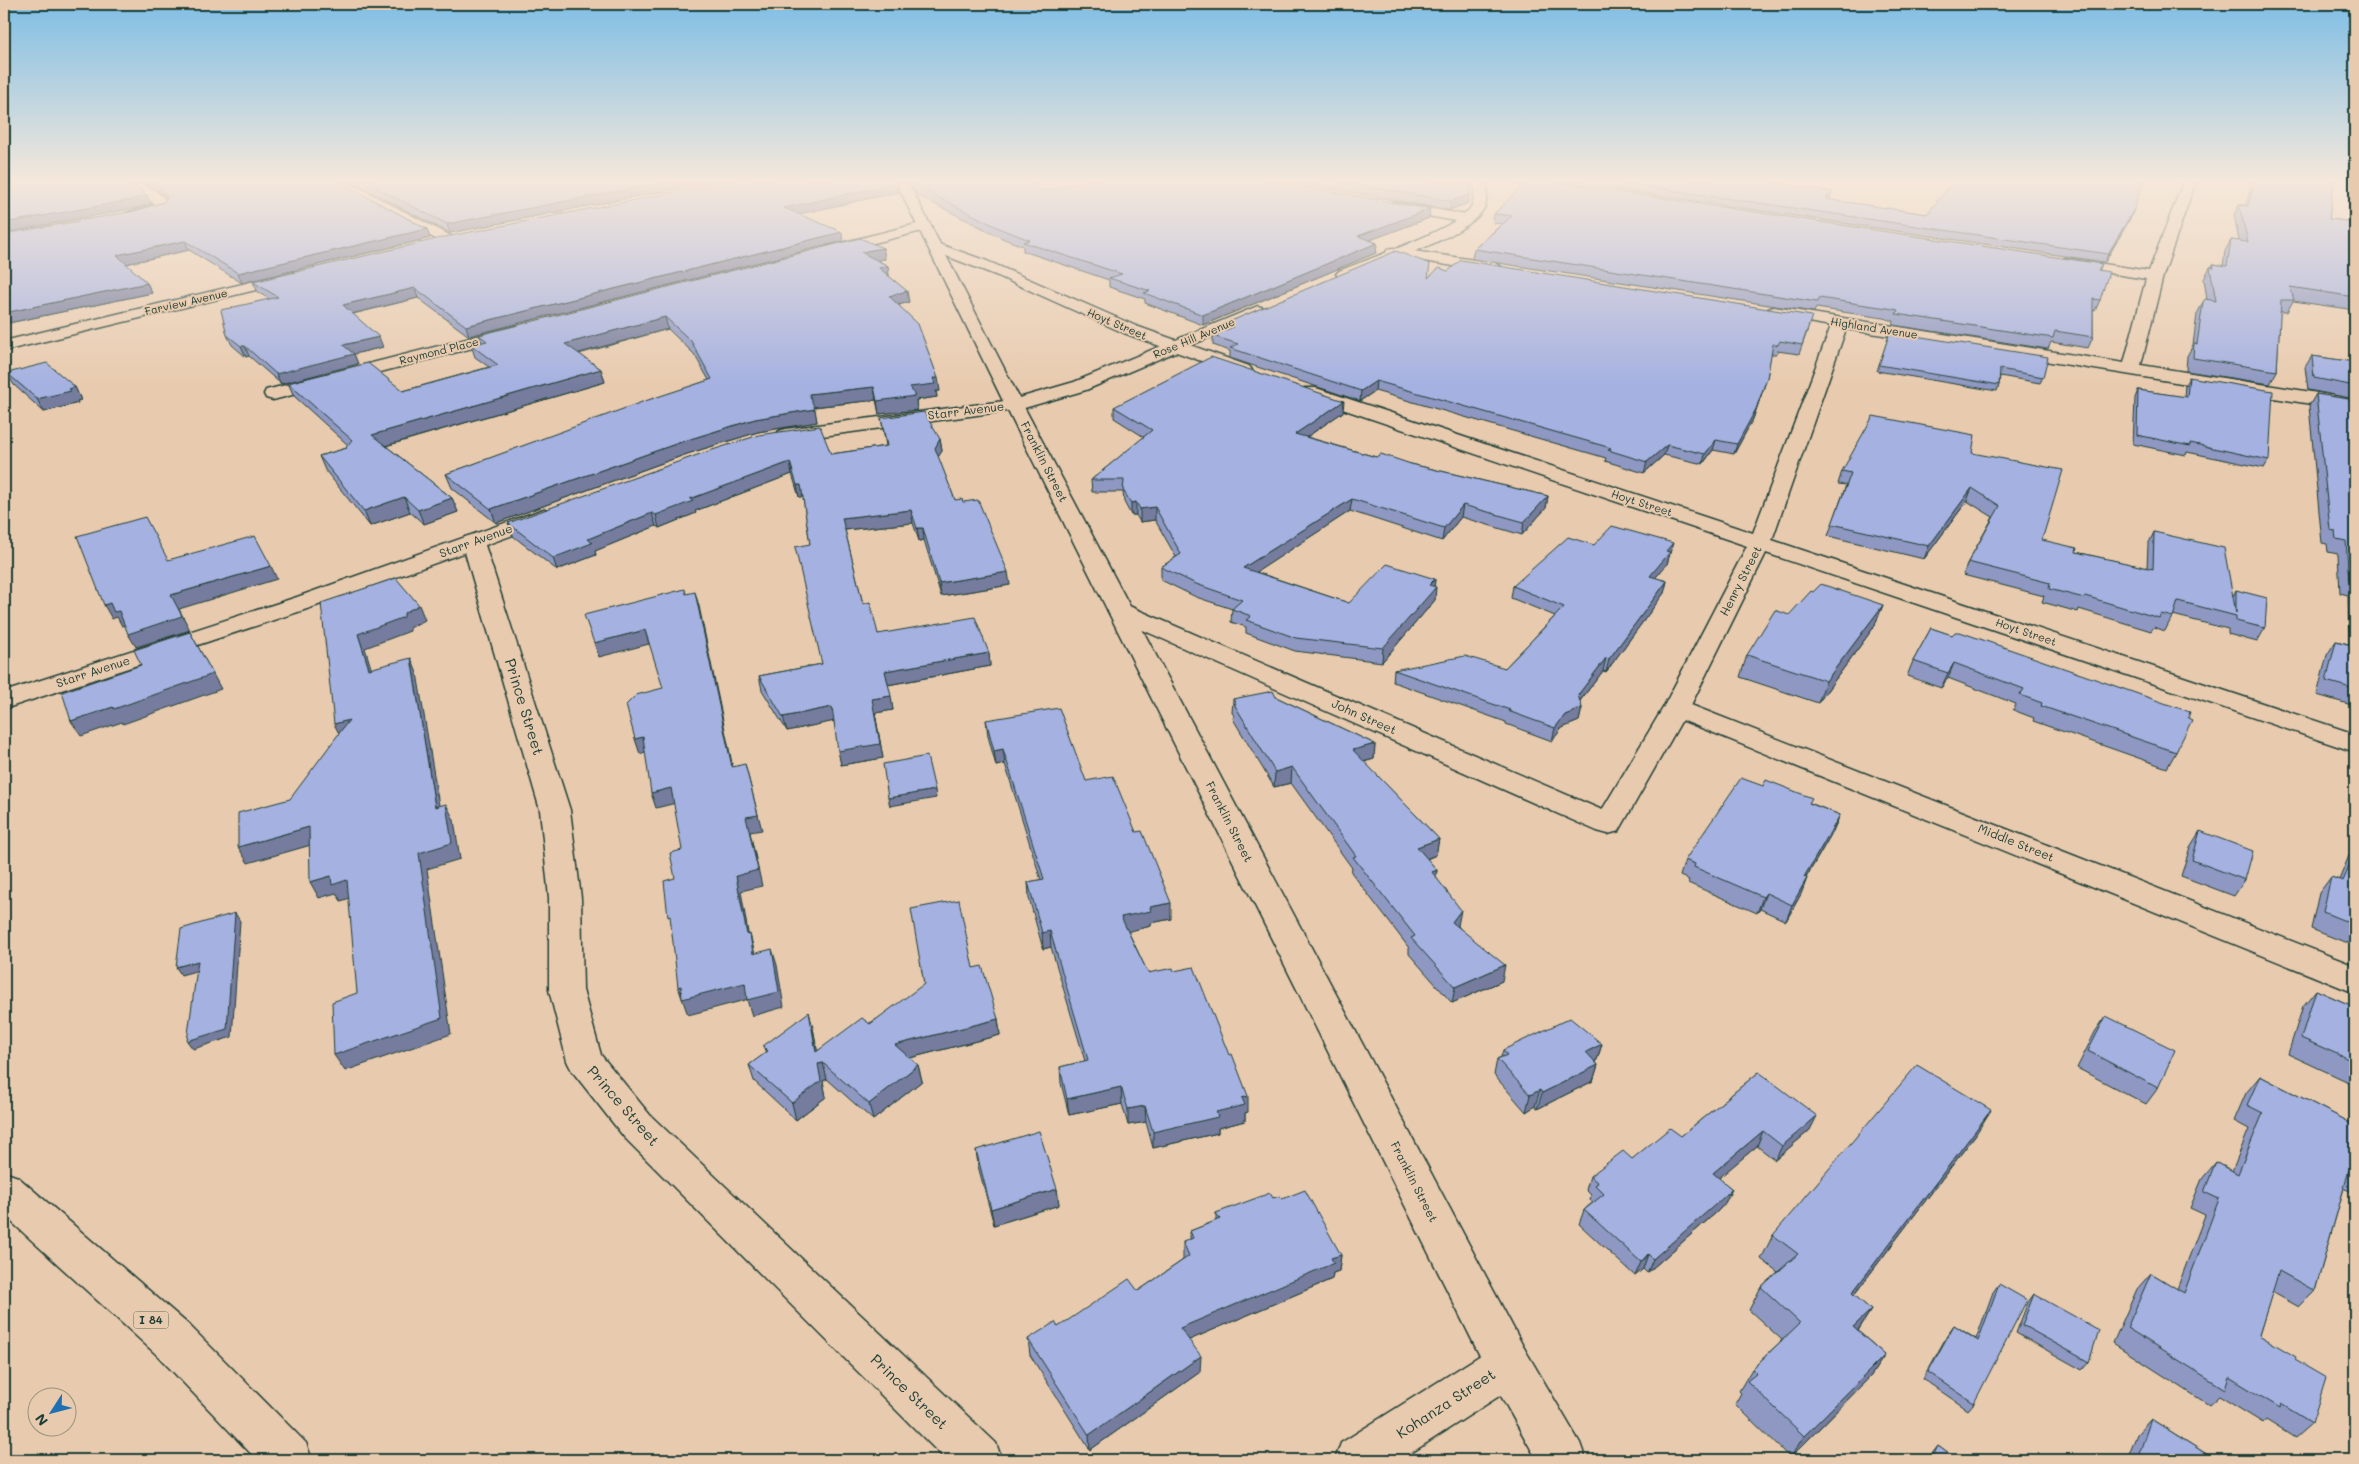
<svg xmlns="http://www.w3.org/2000/svg" width="2359" height="1464" viewBox="0 0 2359 1464" font-family="Mali,sans-serif">
	<rect width="100%" height="100%" fill="#e8cbaf"/>
	<filter id="ink" filterUnits="userSpaceOnUse"><feTurbulence type="fractalNoise" baseFrequency=".02" numOctaves="2"/><feDisplacementMap in="SourceGraphic" scale="10" xChannelSelector="R" yChannelSelector="G"/><feConvolveMatrix kernelMatrix="1 2 1 2 8 2 1 2 1" color-interpolation-filters="sRGB"/></filter>
	<g filter="url(#ink)">
		<g fill="none" stroke-linecap="round" stroke-linejoin="round">
			<defs>
				<path id="minor" d="M120 180C136 180 162 189 169 206L167 209 131 220 126 219 124 216 126 213 155 204Z
					M328 180H344L453 237 455 240 448 244 443 243Z
					M1514 180H1545L1570 184 1571 187 1565 191 1520 184Z
					M2184 180H2196L2163 276 2141 365 2355 399V411L1846 329 1772 540 2355 734V752L1766 553 1691 705 2355 966V993L1682 720 1619 831 1608 834 1597 831 1111 616 1108 611 1111 606 1120 604 1129 606 1602 810 1663 708 1747 546 1304 396 1301 392 1304 388H1316L1753 533 1831 326 1768 315 1766 312 1768 309 1774 307 2124 363 2146 279 2065 266 2058 262 2065 258 2149 271Z
					M1393 202 1467 215 1474 219 1467 223 1388 209 1386 206Z
					M925 222 932 226 930 229 830 254 823 250 825 247Z
					M936 243 987 261 1136 326 1249 366 1252 370 1249 374H1237L1124 333 998 276 931 250 929 247 931 244Z
					M1393 248 1495 263 1503 268 1495 273 1388 255 1386 252 1388 249Z
					M292 272 300 277 297 280 4 351V341Z
					M517 326 523 327 525 331 523 335 273 400 266 398 264 394 266 390Z
					M473 535 481 537 484 542 570 810 581 898 583 990 601 1055 650 1115 996 1443 1002 1460H946L624 1137 572 1071 567 1061 549 990V898L540 810 462 542 465 537Z
					M1508 1342 1524 1348 1530 1364 1524 1380 1400 1460H1335L1341 1443 1492 1348Z"/>
				<path id="tertiary" d="M1475 180H1487C1487 190 1488 202 1483 210 1466 237 1380 264 1349 277H1339L1336 274 1339 271C1365 260 1458 229 1471 207 1475 200 1474 188 1475 180Z
					M1258 306 1264 308 1266 311 1264 314 1086 390 1021 409 786 441 779 439 776 435 779 431 786 429 1012 400 1074 382Z
					M544 509 552 511 555 516 552 521 313 607 4 709V692L297 597Z"/>
				<path id="secondary" d="M895 180H907L1023 405 1524 1348 1580 1443 1586 1460H1537L1492 1380 1005 405Z"/>
				<path id="motorway" d="M4 1172 18 1177 190 1326 306 1443 312 1460H257L158 1356 4 1215Z"/>
			</defs>
			<!-- minor casing -->
			<use href="#minor" stroke="#1f3d34" stroke-width="3"/>
			<!-- tertiary casing -->
			<use href="#tertiary" stroke="#1f3d34" stroke-width="3"/>
			<!-- secondary casing -->
			<use href="#secondary" stroke="#1f3d34" stroke-width="3"/>
			<!-- motorway casing -->
			<use href="#motorway" stroke="#1f3d34" stroke-width="3"/>
			<!-- minor -->
			<use href="#minor" fill="#e8cbaf" fill-rule="evenodd"/>
			<!-- tertiary -->
			<use href="#tertiary" fill="#e8cbaf" fill-rule="evenodd"/>
			<!-- secondary -->
			<use href="#secondary" fill="#e8cbaf" fill-rule="evenodd"/>
			<!-- motorway -->
			<use href="#motorway" fill="#e8cbaf" fill-rule="evenodd"/>
		</g>
		<!-- wall -->
		<path fill="#8e98c2" stroke="#1f3d34" d="M128 180H336L427 229 430 238 242 283 189 250 126 264 147 283 152 293 4 324 135 211 164 202 166 198 162 193 149 185Z
			M348 180H721L450 233Z
			M908 180H1025L1044 191 1429 218 1370 240 1377 243 1376 253 1203 325 1145 303V299L1109 287V280L1023 251V246L1004 239 917 195Z
			M1282 180H1424L1423 181 1470 194 1468 203 1450 210Z
			M1552 180H1755L1830 200 1927 214 1955 180H2143L2140 183 2131 217 2105 262Z
			M2253 180H2334L2329 219 2355 222V310L2293 301 2287 312H2280L2277 371 2270 384 2186 371 2187 356 2193 345 2197 314 2203 302 2207 300 2204 279 2210 267H2212L2213 264 2223 266 2225 251 2231 240 2239 241 2234 215 2239 205H2246Z
			M899 192 798 214 843 241 469 336 418 298 353 314 383 347 354 354 358 364 281 384 249 356 246 357 232 345 227 335 269 299 258 292 253 282Z
			M1494 214 2102 264 2099 271 2100 300 2095 311 2093 310V337L2088 348 2051 342 2048 349 1893 325 1894 321 1883 318 1816 308 1814 312 1472 259 1474 249 1502 224 1493 223Z
			M883 248 885 259 877 260 888 266 889 276 909 302 899 305 940 391H936L937 397 916 400 917 410 879 414 876 400 814 407 817 422 758 432 687 454 496 523 452 488 446 474 709 380 694 354 668 329 579 354 601 369 605 382 386 446 452 498 458 512 424 524 410 512 370 526 325 470 319 456 347 448 346 447 348 445 294 396 288 383 403 391 489 367 475 357 471 345 482 342 479 335Z
			M1448 271 1809 326 1799 354 1777 351 1776 354H1771L1767 378 1753 419 1734 454 1713 450 1703 464 1664 455 1644 473 1605 461 1606 458 1375 391 1360 401 1230 358V351L1213 345V336L1223 332 1224 324 1428 278Z
			M1890 332 2043 377 2040 383 2000 376 1999 385 1997 391 1877 371Z
			M2312 356 2355 362V399L2308 390 2305 367Z
			M7 373 75 387 81 400 77 401 78 403 44 412 14 385Z
			M2189 377 2269 460 2264 468 2187 452 2186 455 2133 444 2135 398 2138 390 2184 397 2185 385Z
			M2316 394 2355 400V706L2317 695 2327 655 2336 641 2349 644 2348 595 2340 593 2338 554 2328 552 2327 544 2322 543 2309 406Z
			M1114 407 1343 412 1307 437 1376 457 1411 464 1548 496 1546 508 1522 535 1461 517 1442 541 1350 511 1256 572 1349 603 1435 579 1434 586 1435 600 1382 662 1295 651 1246 633V627L1231 622 1232 609 1196 597 1161 580V567L1176 557 1155 520 1140 522 1136 515H1131L1124 502 1123 492H1092L1091 480 1144 437 1114 418Z
			M881 418 940 439 942 451 938 457 955 500 1010 585 941 596 924 540 919 541 913 523 845 530 863 604 878 634 989 653 990 666 888 685 893 710 875 713 883 758 841 765 834 721 787 731 762 690 759 676 822 664 810 544 803 497H799L792 474 695 511 696 513 659 528 656 526 595 551 596 555 557 570 513 536 508 523 831 454 886 446Z
			M1972 453 2042 540 2076 552 2147 568 2148 545 2154 532 2233 596 2236 590 2265 628 2257 642 2228 634V629L2173 615 2165 631 2154 627 2151 631 2079 609 2078 612 2042 602 2044 596 1963 575 1968 562 1993 517 1967 501 1924 559 1828 536 1846 485 1838 484 1842 471Z
			M1594 545 1670 555 1669 557 1667 564 1655 578 1667 581 1664 593 1606 672 1603 671 1580 701 1582 708 1579 721 1562 728 1552 741 1506 724V722L1393 682 1394 670 1505 668 1555 616 1511 598 1513 586Z
			M1883 605 1874 627 1818 703 1740 677 1747 655 1789 615Z
			M1931 628 2188 718 2176 752 2167 768 2033 721 2034 718 2013 710 2016 704 1948 678 1941 688 1907 676 1913 661Z
			M1276 697 1375 744 1374 759 1364 762 1439 839 1436 855 1427 859 1437 870 1436 877 1458 926 1502 981 1452 1003 1409 954V948L1351 872 1352 868 1291 783 1274 787 1233 719 1234 715 1232 713 1233 699Z
			M986 720 1086 781 1171 919 1151 923V926L1128 931 1148 973 1248 1112 1245 1113V1121L1218 1128V1133L1153 1148 1146 1122 1128 1125 1122 1104 1069 1115 1061 1083 1060 1067 1085 1061 1051 947 1043 949 1029 898 1028 882 1041 880 1005 764 996 766 988 736Z
			M1810 803 1840 815 1833 831 1806 878H1807L1801 894 1786 921 1760 909 1757 913 1688 883 1689 880 1680 876 1685 860Z
			M2200 831 2245 880 2234 896 2181 876 2190 847Z
			M2355 841V946L2311 929 2319 893 2331 877 2339 880Z
			M973 968 998 1019 1000 1035 910 1058 918 1065 922 1081 873 1120 827 1079 823 1081 826 1097 796 1120 754 1081 749 1065 766 1053 763 1046 813 1028 817 1051Z
			M2316 990 2355 1007V1085L2288 1054 2303 1006Z
			M2106 1016 2158 1088 2146 1104 2077 1068 2095 1032Z
			M1602 1044 1597 1060 1595 1061 1598 1065 1593 1081 1537 1109 1535 1106 1526 1112 1494 1075 1497 1059 1501 1057 1503 1050Z
			M1759 1072 1810 1130 1775 1160 1757 1146 1718 1178 1732 1189 1725 1203 1718 1211 1647 1273 1643 1269 1635 1276 1579 1224 1584 1210 1593 1202 1590 1200 1591 1195 1586 1190 1590 1176 1632 1159 1681 1136Z
			M2260 1076 2355 1125V1194L2344 1188 2315 1291 2299 1307 2272 1292 2259 1335 2295 1360 2312 1423 2295 1438 2266 1420 2263 1423 2219 1396 2209 1405 2113 1343 2137 1289 2151 1273 2177 1289 2205 1215 2190 1208 2202 1179 2216 1162 2232 1171 2249 1129 2234 1121 2246 1093Z
			M1976 1134 1854 1295 1871 1310 1858 1331 1885 1355 1870 1377 1790 1458 1735 1404 1741 1393 1739 1391 1752 1369 1782 1340 1749 1310 1761 1287 1778 1272 1761 1259 1773 1235Z
			M976 1150 1057 1189 1059 1205 994 1225 978 1166Z
			M1273 1198 1282 1199 1341 1255 1339 1271 1333 1273 1332 1279 1189 1340 1200 1372 1090 1450 1030 1355 1028 1339 1058 1327 1138 1291 1183 1260V1242L1190 1240V1231L1216 1221V1213Z
			M1999 1284 1974 1403 1968 1410 1923 1379 1949 1332 1954 1325 1976 1339 1993 1292Z
			M2034 1294 2089 1362 2082 1370 2016 1333 2028 1302Z
			M2151 1419 2216 1460H2127L2137 1434Z
			M1938 1446 1957 1460H1927Z"/>
		<!-- shaded-wall -->
		<path fill="#747c9e" stroke="#1f3d34" d="M676 180H721L450 233 447 224Z
			M2138 180H2143L2133 189 2136 182Z
			M898 183 899 192 785 217 784 208Z
			M1471 185 1468 203 1450 210 1451 201Z
			M1832 192 1830 199H1825Z
			M147 195 151 203 136 208 4 233V223Z
			M1430 209 1429 218 1357 245 1358 236Z
			M2134 209 2131 217 2105 262 2108 254Z
			M427 229 430 238 242 283 238 273Z
			M842 232 843 241 469 336 466 326Z
			M185 241 189 250 121 265 117 255Z
			M1377 243 1376 253 1203 325V315Z
			M883 248 885 259 863 263 861 252Z
			M888 266 889 277 879 268Z
			M147 283 152 293 4 324V313Z
			M415 288 418 298 347 315 343 305Z
			M907 291 909 302 890 307 889 296Z
			M665 317 668 329 568 356 565 344Z
			M379 337 383 347 354 354 358 364 281 384 276 374 343 345Z
			M241 346H245L249 356 246 357Z
			M601 369 605 382 378 448 372 435Z
			M933 378H938L940 391H936L937 397 916 400 917 410 879 414 877 401 910 387Z
			M1767 378 1753 419 1734 454 1737 444Z
			M1376 381 1375 391 1360 401 1361 391Z
			M75 387 81 400 77 401 78 403 44 412 37 399Z
			M874 387 876 400 812 407 809 394Z
			M1344 401 1343 412 1295 445V434Z
			M815 409 817 422 758 432 687 454 496 523 491 509 684 441 755 419Z
			M940 439 942 451 936 460 935 448Z
			M1716 440 1713 450 1703 464 1705 454Z
			M1667 445 1664 455 1644 473 1647 462Z
			M790 462 792 474 695 511 696 513 659 528 656 515 690 499Z
			M797 485H801L804 497H799Z
			M1972 488 1967 501 1924 559 1929 546Z
			M1548 496 1546 508 1522 535 1524 522Z
			M404 497 410 512 370 526 364 511Z
			M452 498 458 512 424 524 418 510Z
			M1352 499 1350 511 1243 581V568Z
			M1136 502V515H1131V503Z
			M1463 505 1461 517 1442 541 1444 528Z
			M1155 507V520L1140 522V509Z
			M911 510 913 523 844 530 842 518Z
			M652 513 656 526 595 551 596 555 557 570 553 558 588 539Z
			M917 528H923L924 540 919 541Z
			M1673 543 1667 564 1647 588 1650 576 1666 551Z
			M271 566 277 579 179 609 190 630 136 647 128 634 171 595Z
			M1008 572 1010 585 941 596 939 583Z
			M1435 579 1434 590 1436 587 1435 600 1382 662 1383 648 1429 585Z
			M1667 581 1664 593 1606 672 1609 659Z
			M695 592 699 606 736 782 732 767Z
			M110 603 119 611 127 625 122 626 117 617 112 619 104 605Z
			M419 605 425 620 410 628V631L365 648 376 684 369 669 358 634 404 613Z
			M1883 605 1874 627 1818 703 1826 681Z
			M645 630 649 644 599 657 594 643Z
			M190 632 221 689 123 724 122 722 81 736 71 721 113 707Z
			M989 653 990 666 887 685 885 671Z
			M411 658 417 673 442 823 435 807Z
			M1606 658 1603 671 1575 707 1578 695Z
			M1954 663 1948 678 1941 688 1948 673Z
			M891 696 893 710 875 713 883 758 841 765 838 751 872 699Z
			M832 707 835 721 787 731 783 717Z
			M1582 708 1579 721 1562 728 1552 741 1555 728 1565 715Z
			M349 720 342 739 334 724Z
			M643 737 647 751 640 754 635 739Z
			M1375 744 1374 759 1352 765 1353 750Z
			M1003 749 1005 764 996 766 994 751Z
			M745 764 762 830 750 832 762 886 741 891 751 950 747 935 736 876 746 817Z
			M1292 767 1291 783 1274 787 1275 772Z
			M671 788 676 803 656 808 651 793Z
			M935 790 936 798 890 806 888 798Z
			M446 804 454 820 460 859 427 869 451 1034 345 1071 334 1055 419 853Z
			M1840 815 1833 831 1797 893 1804 877Z
			M309 827 318 843 248 863 238 847Z
			M1439 839 1436 855 1415 863 1417 847Z
			M1437 870 1434 886 1432 872Z
			M331 876 347 880 356 896 341 901 336 893 319 898 310 882Z
			M1807 878 1801 894 1786 921 1792 905Z
			M1766 893 1760 909 1757 913 1763 897Z
			M1171 903V919L1151 923V926L1122 933 1121 917 1150 907Z
			M1461 910 1458 926 1449 938 1452 922Z
			M235 913 240 921 232 1037 193 1049 187 1041Z
			M1050 931 1051 947 1043 949 1042 933Z
			M750 934 754 950 758 969 753 954Z
			M772 949 777 965 784 1007 752 1016 747 1000Z
			M198 961 203 969 181 975 176 967Z
			M1505 965 1502 981 1452 1003 1455 987Z
			M745 983 749 999 688 1015 678 987 681 986Z
			M809 1012 813 1028 820 1064 823 1063 827 1079 823 1081 826 1097 796 1120 792 1103 818 1064H819L816 1052Z
			M998 1019 1000 1035 898 1061 895 1045Z
			M1602 1044 1597 1060 1581 1068 1586 1052Z
			M918 1065 922 1081 873 1120 869 1104Z
			M1598 1065 1593 1081 1537 1109 1542 1093Z
			M1121 1087 1122 1104 1069 1115 1067 1099Z
			M1540 1090 1535 1106 1526 1112 1530 1095Z
			M1248 1096V1112L1245 1113V1121L1218 1128V1133L1153 1148V1132L1216 1112 1242 1098Z
			M1145 1106 1146 1122 1128 1125V1109Z
			M1991 1110 1976 1134 1838 1316 1852 1293Z
			M1817 1116 1810 1130 1775 1160 1782 1146Z
			M1763 1131 1757 1146 1707 1188 1713 1173Z
			M1057 1189 1059 1205 994 1225 991 1209Z
			M1732 1189 1725 1203 1718 1211 1647 1273 1653 1259Z
			M1648 1254 1643 1269 1635 1276 1641 1262Z
			M1341 1255 1339 1271 1333 1273 1332 1279 1180 1344V1328L1331 1258Z
			M1871 1310 1856 1333 1853 1327Z
			M1885 1355 1870 1377 1790 1458 1804 1436Z
			M1201 1356 1200 1372 1090 1450 1089 1435Z"/>
		<!-- building -->
		<path fill="#a5b1e1" stroke="#1f3d34" d="M4 180H125L147 195 131 200 4 223Z
			M150 180H336L427 229 238 273 185 241 117 255 147 283 4 313V234L135 211 164 202 167 196 158 185Z
			M361 180H676L447 224Z
			M737 180H896L898 183 784 208 842 232 466 326 415 288 343 305 379 337 343 345 354 354 276 374 245 346H241L227 335 221 310 278 297 253 282 445 237Z
			M912 180H1025L1044 191 1093 180H1259L1271 181 1430 209 1358 236 1377 243 1203 315 1144 293 1150 291 1109 278 1122 274 1023 242 1030 240 1003 230 916 186Z
			M1329 180H1423V181L1471 185 1469 195 1451 201Z
			M1529 180H1541L2102 264 2098 270 2109 272 2100 300 2093 299V337L2055 331 2053 338 1896 314 1898 310 1887 308 1819 298 1817 302 1474 249 1512 216 1494 214Z
			M1601 180H1755L1832 192 1825 199 1927 214 1955 180H2138L2136 182 2142 183 2134 209 2108 254Z
			M2255 180H2334L2329 219 2355 222V297L2290 287 2294 300H2281L2277 371 2193 358 2194 343 2197 344 2203 302 2205 299 2216 301 2210 267 2214 268 2213 264 2227 266 2231 240 2248 242 2239 205 2248 206Z
			M860 238 883 248 861 252 888 266 879 268 907 291 889 296 918 324 938 378H933L935 384 910 387 915 396 877 401 874 387 809 394 815 409 755 419 684 441 491 509 446 474 642 402 712 379 691 341 665 317 565 344 601 369 372 435 452 498 418 510 404 497 364 511 319 456 347 448 346 447 352 440 288 383 368 363 403 391 498 365 471 345 487 341 479 335Z
			M1396 251 1430 264 1428 278 1439 268 1448 271 1461 260 1812 316 1802 345 1780 341 1778 345 1773 344 1767 378 1756 409 1737 444 1716 440 1705 454 1667 445 1647 462 1608 450 1611 448 1376 381 1361 391 1230 348 1238 344 1213 336 1233 327 1224 324Z
			M1890 332 2048 357 2043 377 2000 369 1999 385 1879 365Z
			M2312 356 2355 362V386L2314 378Z
			M1211 357 1344 401 1295 434 1376 457 1381 454 1411 464 1548 496 1524 522 1463 505 1444 528 1352 499 1243 568 1349 603 1387 564 1435 579 1429 585 1436 587 1383 648 1296 638 1246 620 1251 616 1232 609 1242 600 1196 584 1161 567 1181 554 1155 507 1140 509 1136 502 1131 503 1123 490 1124 480H1091L1152 430 1114 407Z
			M47 363 75 387 69 389 71 391 37 399 7 373Z
			M2189 377 2273 391 2269 460 2190 443V446L2137 435 2138 390 2187 397Z
			M2316 394 2355 400V581L2349 580 2346 541 2336 539 2335 531 2330 530Z
			M924 412 940 439 935 448 955 500 962 499 963 502 978 500 1008 572 939 583 923 528H917L911 510 842 518 863 604 870 602 878 634 975 617 989 653 885 671 891 696 872 699 880 744 838 751 832 707 783 717 759 676 822 664 795 547 810 544 801 485H797L790 462 690 499 693 501 656 515 652 513 588 539 592 543 553 558 508 523 700 454 759 435 820 426 831 454 887 446 881 418Z
			M1873 416 1975 435 1972 453 2063 470 2042 540 2077 548 2076 552 2153 569 2154 532 2224 548 2236 613V590L2267 598 2265 628 2236 621V616L2178 601 2173 617 2161 614 2159 618 2085 596 2084 598 2049 589 2050 583 1968 562 2000 506 1972 488 1929 546 1832 524 1851 473 1842 471Z
			M145 517 168 560 255 536 271 566 171 595 182 616 128 634 119 611 114 612 110 603 104 605 77 536Z
			M1612 526 1673 543 1666 551 1670 552 1650 576 1667 581 1609 659 1606 658 1578 695 1582 708 1565 715 1555 728 1508 711 1510 710 1394 670 1465 656 1505 668 1564 607 1513 586 1568 537 1594 545Z
			M396 578 419 605 404 613V617L358 634 369 669 411 658 435 807 446 804 452 843 419 853 442 1018 334 1055 332 1002 357 993 347 880 332 885 331 876 310 882 309 827 238 847V813L290 799 349 720 334 724 321 603Z
			M1821 584 1883 605 1826 681 1747 655 1775 610 1789 615 1811 591 1813 592Z
			M685 589 686 594 695 592 732 767 745 764 758 815 746 817 758 870 736 876 747 935 750 934 753 954 772 949 779 992 747 1000 745 983 682 999 681 986 678 987 670 916 668 917 664 881 675 878 670 853 682 850 671 788 651 793 643 737 635 739 626 705 636 695 663 688 645 630 594 643 584 615Z
			M1931 628 1952 635 1955 632H1960L2190 712 2188 718 2192 720 2176 752 2041 706 2042 703 2020 695 2024 689 1954 663 1948 673 1913 661Z
			M190 632 213 674 114 709 113 707 71 721 62 692 141 665 134 650Z
			M2336 641 2355 646V689L2326 681Z
			M1273 691 1276 697 1375 744 1353 750 1439 839 1417 847 1437 870 1432 872 1461 910 1452 922 1505 965 1455 987 1411 938 1415 936 1353 857 1356 856 1292 767 1275 772 1234 704H1236L1233 699Z
			M1059 708 1086 781 1113 776 1136 832 1142 831 1171 903 1150 907 1151 911 1121 917 1148 973 1173 968 1174 971 1194 967 1229 1055 1232 1054 1248 1096 1242 1098 1245 1105 1216 1112 1218 1117 1153 1132 1145 1106 1128 1109 1121 1087 1067 1099 1060 1067 1088 1060 1050 931 1042 933 1028 882 1044 879 1003 749 994 751 986 720Z
			M927 756 935 790 888 798 883 764Z
			M1741 778 1763 786 1766 780 1812 798 1809 803 1840 815 1804 877 1807 878 1792 905 1766 893 1763 897 1694 867 1695 864 1685 860Z
			M2200 831 2253 851 2245 880 2192 860Z
			M2355 853V925L2323 912 2331 877 2343 881Z
			M959 900 973 968 982 966 998 1019 895 1045 918 1065 869 1104 823 1063 818 1064 821 1081 792 1103 749 1065 768 1051 763 1046 809 1012 816 1052 862 1018 870 1024 924 984 911 909Z
			M235 913 227 1029 187 1041 198 961 176 967 181 929Z
			M2316 990 2355 1007V1062L2301 1038Z
			M2106 1016 2175 1050 2158 1088 2088 1051Z
			M1570 1018 1602 1044 1586 1052 1598 1065 1542 1093 1540 1090 1530 1095 1497 1059 1507 1055 1503 1050Z
			M1917 1065 1991 1110 1852 1293 1871 1310 1853 1327 1885 1355 1804 1436 1747 1381 1757 1373 1752 1369 1800 1323 1761 1287 1798 1254 1773 1235Z
			M1759 1072 1817 1116 1782 1146 1763 1131 1713 1173 1732 1189 1724 1197 1653 1259 1648 1254 1641 1262 1584 1210 1604 1194 1595 1185 1598 1183 1590 1176 1623 1151 1632 1159 1670 1128 1681 1136Z
			M2260 1076 2355 1125V1170L2354 1169 2353 1172 2349 1170 2315 1291 2279 1271 2259 1335 2296 1357 2295 1360 2326 1378 2312 1423 2281 1404 2280 1408 2229 1377 2225 1389 2127 1328 2151 1273 2184 1293 2219 1199 2204 1192 2216 1162 2238 1174 2263 1113 2247 1105Z
			M1039 1131 1057 1189 991 1209 976 1150Z
			M1305 1190 1341 1255 1331 1258 1334 1263 1180 1328 1201 1356 1089 1435 1028 1339 1055 1322 1058 1327 1129 1279 1138 1291 1189 1256 1183 1242 1193 1238 1190 1231 1220 1219 1216 1213 1270 1193 1273 1198 1280 1196 1282 1199Z
			M1999 1284 2027 1300 1974 1403 1928 1372 1954 1325 1978 1341Z
			M2034 1294 2099 1330 2089 1362 2022 1325Z
			M2151 1419 2216 1460H2137Z
			M1938 1446 1957 1460H1931Z"/>
	</g>
	<!-- sky -->
	<linearGradient id="sky" x2="0" y2="1"><stop stop-color="#7fbee5"/><stop offset="0.47" stop-color="#f5e8db"/><stop offset="1" stop-color="#f5e8db" stop-opacity="0"/></linearGradient>
	<rect width="2359" height="385" fill="url(#sky)"/>
	<g text-anchor="middle" stroke-width="4" stroke-linejoin="round" paint-order="stroke">
		<!-- far-street labels -->
		<g font-size="11" fill="#1f3d34" stroke="#e8cbaf">
			<text transform="translate(186 302) rotate(-13)" y="4">Farview Avenue</text>
			<text transform="translate(1117 324) rotate(23)" y="4">Hoyt Street</text>
			<text transform="translate(1874 328) rotate(9)" y="4">Highland Avenue</text>
			<text transform="translate(1194 338) rotate(-23)" y="4">Rose Hill Avenue</text>
			<text transform="translate(439 351) rotate(-14)" y="4">Raymond Place</text>
			<text transform="translate(1642 503) rotate(18)" y="4">Hoyt Street</text>
			<text transform="translate(2026 632) rotate(19)" y="4">Hoyt Street</text>
		</g>
		<!-- shield labels -->
		<rect fill="#e8cbaf" stroke="#5b6859" stroke-width="1" x="133.5" y="1311.5" width="35" height="17" rx="4"/>
		<g font-size="11" font-weight="bold" fill="#1f3d34">
			<text x="151" y="1324">I 84</text>
		</g>
		<!-- street labels -->
		<g font-size="12" fill="#1f3d34" stroke="#e8cbaf">
			<text transform="translate(966 411) rotate(-7)" y="4">Starr Avenue</text>
			<text transform="translate(1044 462) rotate(63)" y="4">Franklin Street</text>
			<text transform="translate(476 541) rotate(-20)" y="4">Starr Avenue</text>
			<text transform="translate(1741 581) rotate(-63)" y="4">Henry Street</text>
			<text transform="translate(93 672) rotate(-18)" y="4">Starr Avenue</text>
			<text transform="translate(1364 717) rotate(24)" y="4">John Street</text>
			<text transform="translate(1229 822) rotate(63)" y="4">Franklin Street</text>
			<text transform="translate(2016 843) rotate(22)" y="4">Middle Street</text>
			<text transform="translate(1414 1182) rotate(63)" y="4">Franklin Street</text>
		</g>
		<!-- near-street labels -->
		<g font-size="15" fill="#1f3d34" stroke="#e8cbaf">
			<text transform="translate(524 707) rotate(73)" y="5">Prince Street</text>
			<text transform="translate(623 1106) rotate(49)" y="5">Prince Street</text>
			<text transform="translate(909 1392) rotate(44)" y="5">Prince Street</text>
			<text transform="translate(1446 1404) rotate(-33)" y="5">Kohanza Street</text>
		</g>
	</g>
	<!-- margin -->
	<rect width="2359" height="1464" fill="none" stroke="#e8cbaf" stroke-width="20"/>
	<rect x="10" y="10" width="2339" height="1444" fill="none" stroke="#1f3d34" stroke-width="2" filter="url(#ink)"/>
	<!-- north arrow -->
	<g transform="translate(52 1412) rotate(234)"><circle r="24" fill="#e8cbaf" stroke="#98927e"/>
	<path d="M0-4L9 19L0 12L-9 19Z" fill="#1f6fb2"/>
	<text y="-8" font-size="14" font-weight="bold" text-anchor="middle" fill="#1f3d34">N</text>
	</g>
</svg>
